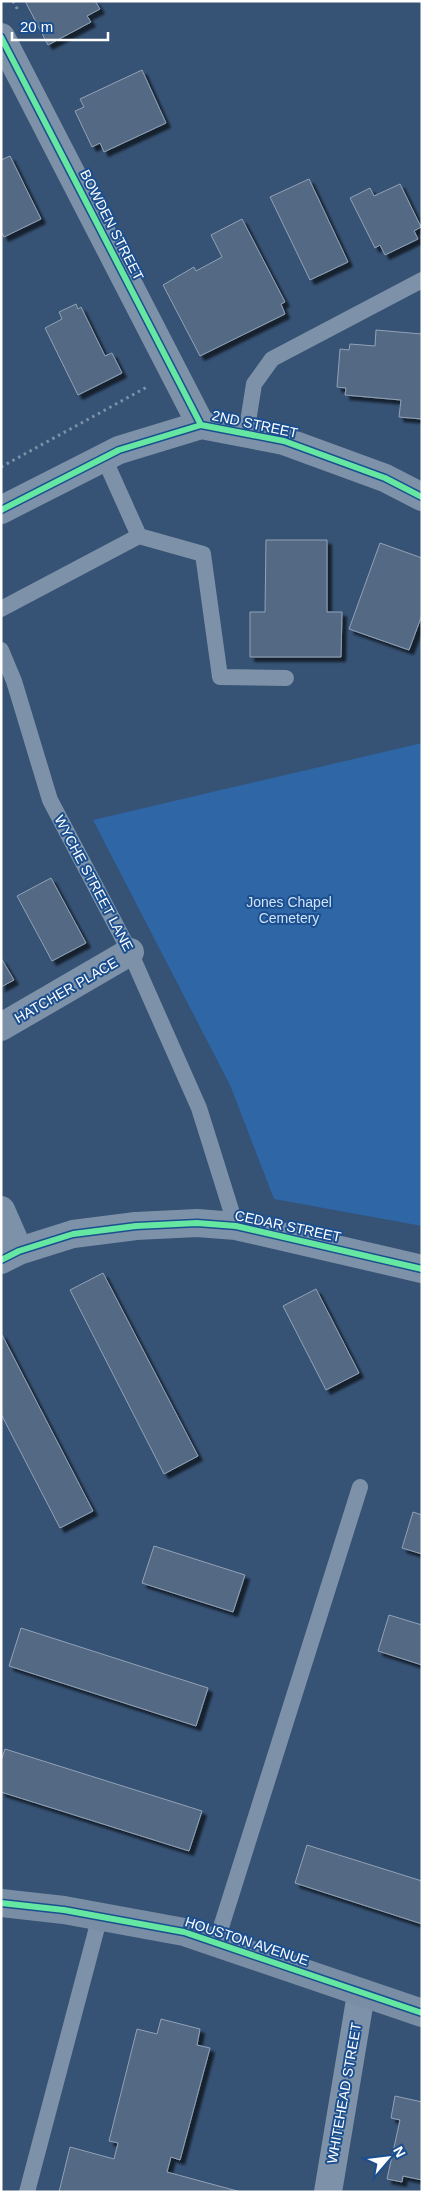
<svg xmlns="http://www.w3.org/2000/svg" width="423" height="2193" viewBox="0 0 423 2193" font-family="Arial,sans-serif">
	<defs>
		<filter id="shadow"><feDropShadow dx="4.5" dy="4.5" stdDeviation="1" flood-color="#0009"/></filter>
	</defs>
	<rect width="100%" height="100%" fill="#365274"/>
	<!-- green -->
	<path fill="#2f66a5" d="M422 743V1226L274 1199 230 1085 93 820Z"/>
	<!-- building -->
	<path fill="#526984" stroke="#92a2b6" filter="url(#shadow)" d="M25 1H95L100 9 87 16 91 22 48 45Z
		M142 70 166 123 104 152 100 143 92 147 75 111 84 107 80 99Z
		M10 156 41 219 4 237 1 231V160Z
		M309 179 348 262 310 280 270 197Z
		M400 184 421 227 414 231 418 239 385 255 380 245 375 248 350 198 370 188 374 196Z
		M242 219 285 302 281 304 285 314 200 356 163 285 194 267 196 271 222 257 211 235Z
		M76 304 78 309 81 307 105 356 112 353 122 373 78 395 45 328 62 319 59 312Z
		M376 330 422 334V419L399 417 401 400 345 395 346 388 337 387 340 349 349 350 350 344 375 346Z
		M266 540H327V612H342L341 657H250V612H265Z
		M380 543 422 558V615L409 650 349 629Z
		M51 878 86 943 52 961 17 896Z
		M1 958 14 980 1 987Z
		M103 1273 198 1456 164 1474 70 1290Z
		M316 1289 359 1373 326 1390 283 1306Z
		M1 1333 93 1511 60 1528 1 1414Z
		M413 1512 422 1515V1554L402 1548Z
		M154 1546 245 1575 233 1612 142 1583Z
		M389 1615 422 1625V1665L378 1651Z
		M21 1628 208 1688 196 1726 9 1666Z
		M5 1749 202 1811 189 1851 1 1792V1761Z
		M307 1845 422 1881V1924L295 1883Z
		M161 2019 200 2029 197 2045 210 2048 180 2160 171 2157 167 2172 241 2192H59L70 2147 114 2159 118 2143 109 2141 137 2029 157 2034Z
		M395 2096 422 2102V2180L403 2176 402 2182 387 2179 400 2120 391 2118Z"/>
	<g fill="none" stroke-linecap="round" stroke-linejoin="round">
		<!-- path -->
		<path stroke="#7d92a8" stroke-width="3" stroke-dasharray="2.5 4" stroke-linecap="butt" d="M13 1 19 12
			M1 467 147 387"/>
		<!-- lane -->
		<path stroke="#7d92a8" stroke-width="16" d="M246 434 254 384 272 359 422 280
			M104 458 139 536 203 554 220 677 286 678
			M1 609 139 536
			M1 650 14 681 50 800 130 952 199 1108 236 1226
			M216 1943 360 1487
			M27 2192 100 1916"/>
		<!-- street -->
		<path stroke="#7d92a8" stroke-width="28" d="M1 37 201 425
			M1 510 119 450 201 425 284 441 385 478 422 497
			M1 1027 130 952
			M1 1210 19 1251
			M1 1260 19 1251 73 1234 136 1226 197 1223 236 1226 422 1269
			M328 2192 361 1994"/>
		<!-- secondary -->
		<path stroke="#798da4" stroke-width="28" d="M1 1903 64 1910 184 1932 422 2013"/>
		<defs>
			<path id="cycleway" d="M1 37 201 425
				M1 510 119 450 201 425 284 441 385 478 422 497
				M1 1260 19 1251 73 1234 136 1226 197 1223 236 1226 422 1269
				M1 1903 64 1910 184 1932 422 2013"/>
		</defs>
		<!-- cycleway casing -->
		<use href="#cycleway" stroke="#1b4f8f" stroke-width="9"/>
		<!-- cycleway -->
		<use href="#cycleway" stroke="#66e7a1" stroke-width="6"/>
	</g>
	<g text-anchor="middle" stroke-width="4" stroke-linejoin="round" paint-order="stroke">
		<!-- street labels -->
		<g font-size="14" fill="#fff" stroke="#1b4f8f">
			<text transform="translate(112 225) rotate(63)" y="5">BOWDEN STREET</text>
			<text transform="translate(255 424) rotate(12)" y="5">2ND STREET</text>
			<text transform="translate(94 883) rotate(62)" y="5">WYCHE STREET LANE</text>
			<text transform="translate(66 990) rotate(-30)" y="5">HATCHER PLACE</text>
			<text transform="translate(288 1226) rotate(12)" y="5">CEDAR STREET</text>
			<text transform="translate(247 1941) rotate(18)" y="5">HOUSTON AVENUE</text>
			<text transform="translate(344 2093) rotate(-80)" y="5">WHITEHEAD STREET</text>
		</g>
		<!-- park labels -->
		<g font-size="14" fill="#cfe3fa" stroke="#1b4f8f">
			<text x="289" y="907">Jones Chapel<tspan x="289" dy="16">Cemetery</tspan></text>
		</g>
	</g>
	<!-- border -->
	<rect width="423" height="2193" fill="none" stroke="#ffffff" stroke-width="5"/>
	<!-- north arrow -->
	<g transform="translate(388 2158) rotate(62)" stroke="#1b4f8f" stroke-width="4" paint-order="stroke">
	<path d="M0-4L9 19L0 12L-9 19Z" fill="#ffffff"/>
	<text y="-8" font-size="14" font-weight="bold" text-anchor="middle" fill="#ffffff">N</text>
	</g>
	<!-- scale -->
	<path d="M12 32v8h96v-8" fill="none" stroke="#ffffff" stroke-width="2.5"/>
	<text x="20" y="32" font-size="15" fill="#ffffff" stroke="#1b4f8f" stroke-width="4" paint-order="stroke">20 m</text>
</svg>
